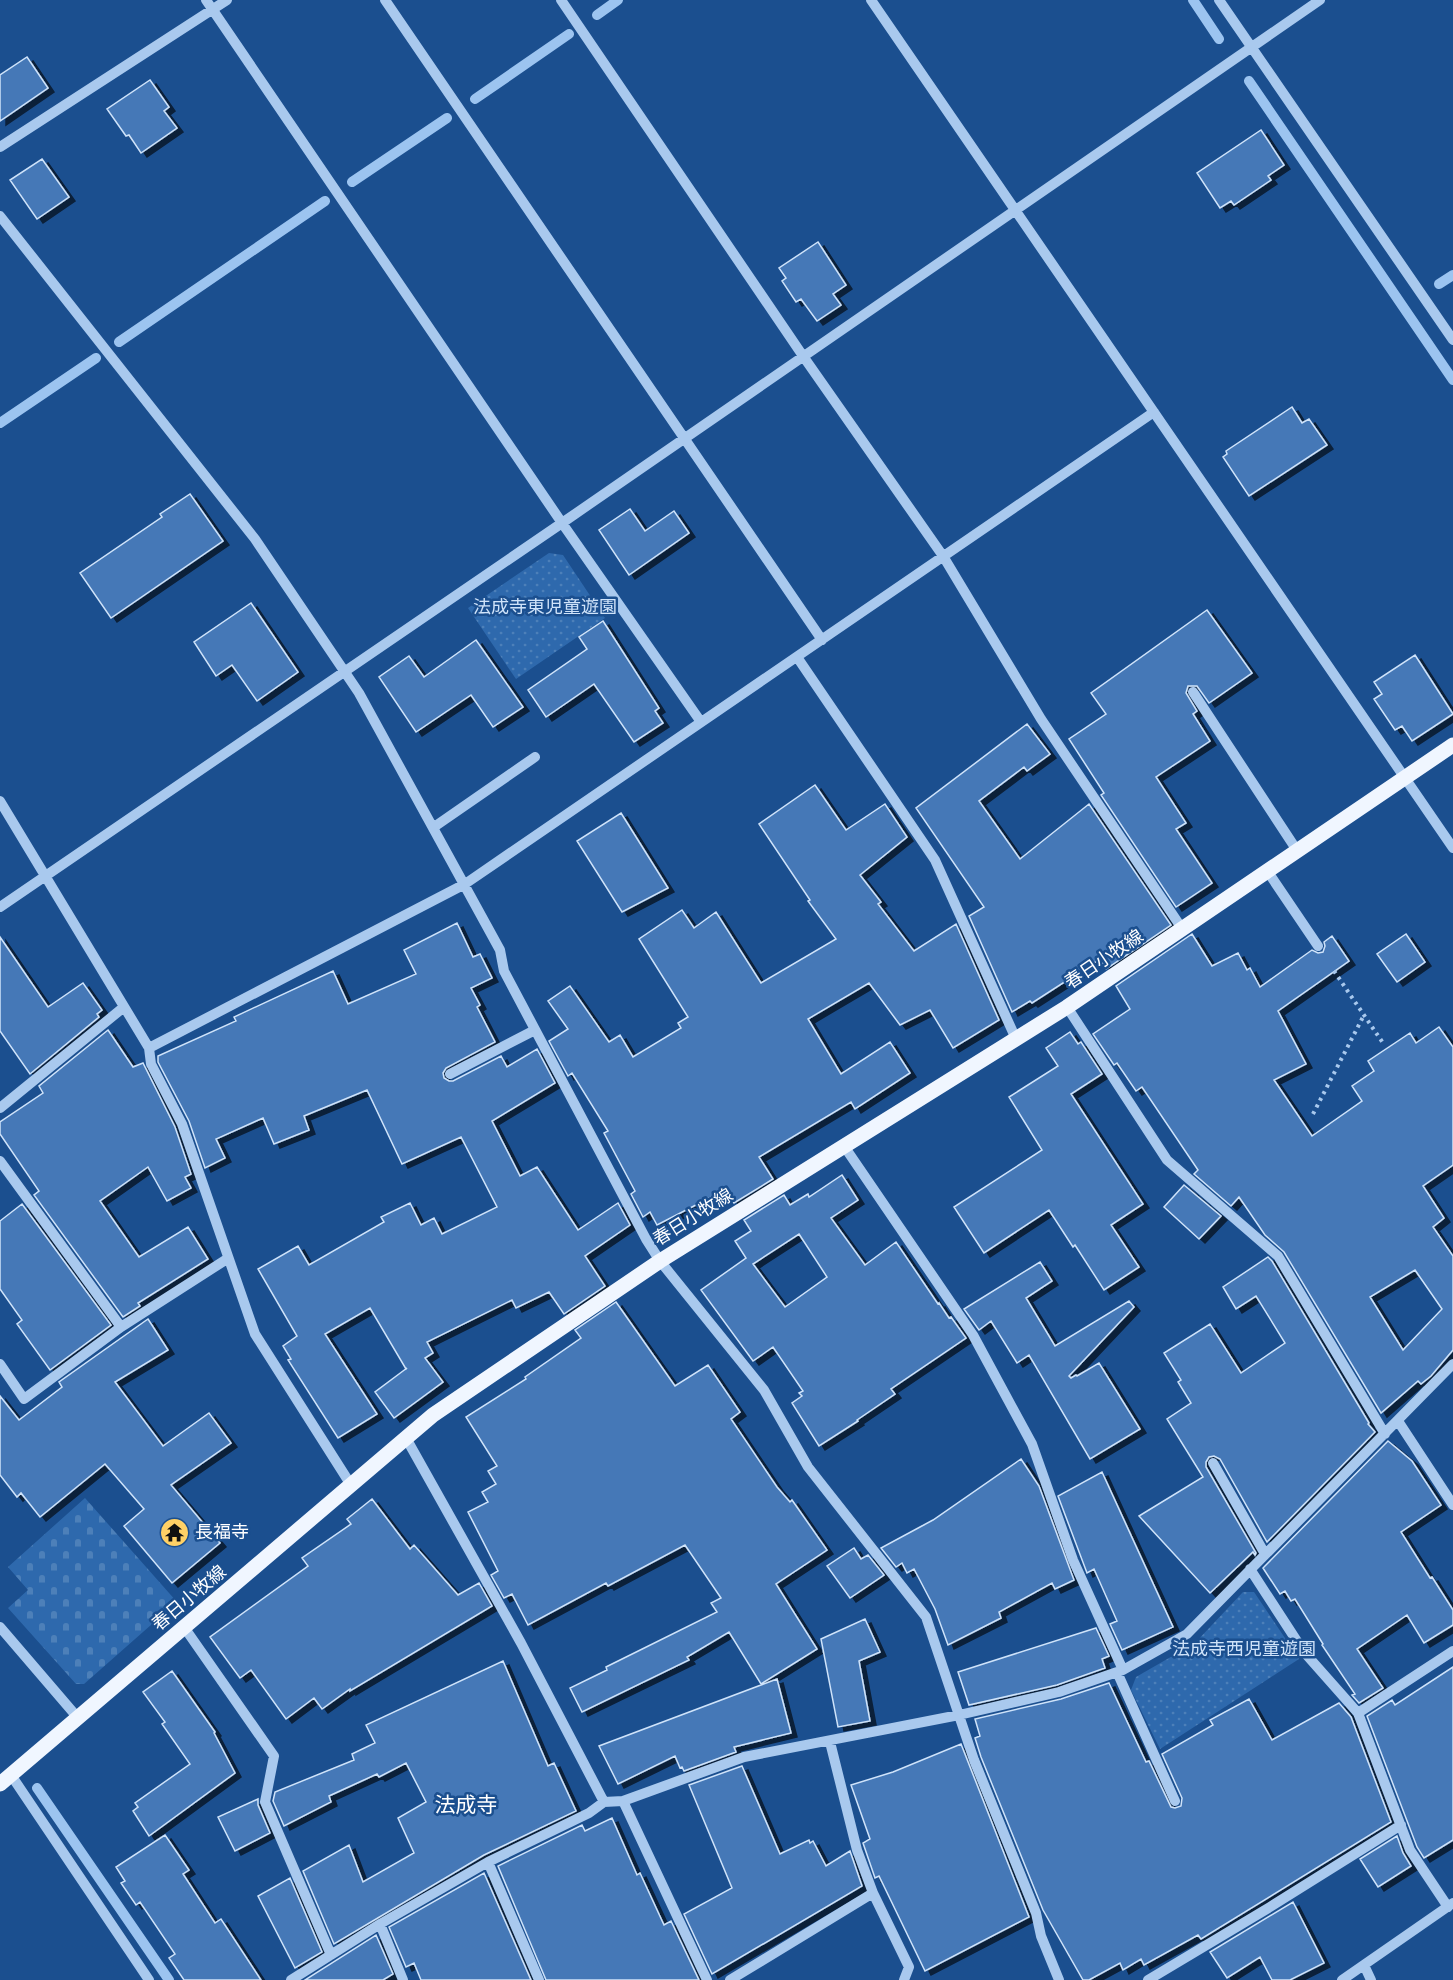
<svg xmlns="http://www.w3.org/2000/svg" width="1453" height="1980" viewBox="0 0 1453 1980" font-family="'Work Sans','Noto Sans JP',sans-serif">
	<defs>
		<pattern id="grass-dots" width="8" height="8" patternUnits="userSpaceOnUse" patternTransform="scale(1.5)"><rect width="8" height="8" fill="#2e69ad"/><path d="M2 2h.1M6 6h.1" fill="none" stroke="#4d80b9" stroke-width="1.8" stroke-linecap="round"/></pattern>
		<pattern id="cemetery-stones" width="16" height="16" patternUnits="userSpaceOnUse" patternTransform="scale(1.5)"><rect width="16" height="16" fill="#2e69ad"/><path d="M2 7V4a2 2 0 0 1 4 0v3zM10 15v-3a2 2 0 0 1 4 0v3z" fill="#4d80b9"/></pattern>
		<filter id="shadow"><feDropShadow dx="6" dy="4" stdDeviation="0" flood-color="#0009"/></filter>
	</defs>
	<rect width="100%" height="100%" fill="#1b4f8f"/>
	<!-- grass -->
	<path fill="url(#grass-dots)" d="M549 553 563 555 605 618 516 679 468 608Z
		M1243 1592H1254L1299 1659 1160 1749 1131 1690 1136 1677 1195 1643Z"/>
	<!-- cemetery -->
	<path fill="url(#cemetery-stones)" d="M85 1498 177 1602 84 1684H76L8 1608 28 1590 8 1567Z"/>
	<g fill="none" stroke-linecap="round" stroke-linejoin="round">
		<!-- stream -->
		<path stroke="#9cc4f0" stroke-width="10" d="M1193 0 1219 39
			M597 15 618 0
			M1249 81 1453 380
			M475 99 569 34
			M352 182 447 118
			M1439 284 1453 275
			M119 342 325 201
			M0 423 96 358
			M37 1788 169 1980"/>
	</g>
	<!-- building -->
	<path fill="#4478b7" stroke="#cfe3fa" stroke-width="1.5" fill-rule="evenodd" filter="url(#shadow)" d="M27 57 48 88 0 121V75Z
		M150 80 169 107 164 111 177 128 141 153 129 135 126 136 107 109Z
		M1261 130 1284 165 1268 176 1271 180 1234 205 1231 201 1220 208 1197 173Z
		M42 159 69 197 37 219 10 180Z
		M818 242 846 285 833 294 841 305 817 321 801 299 796 302 782 281 786 278 779 268Z
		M1292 407 1302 423 1309 419 1327 445 1249 496 1223 457 1227 454 1226 451Z
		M190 494 223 541 111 618 80 573 162 517 160 514Z
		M630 509 645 531 674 511 689 533 629 575 599 530Z
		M251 603 298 672 257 701 232 665 216 676 194 642Z
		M1207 610 1252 673 1209 703 1197 686H1188L1186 693 1197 711 1193 714 1210 741 1156 777 1186 823 1176 829 1212 883 1176 907 1101 795 1104 793 1069 739 1106 714 1091 693Z
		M603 621 659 708 655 711 663 723 634 742 594 684 546 717 528 690 587 649 579 637Z
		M476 640 523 707 493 727 471 695 416 732 379 677 409 656 424 677Z
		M1415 655 1453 714 1412 741 1402 726 1395 730 1374 699 1382 694 1374 682Z
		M1027 724 1050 754 1027 771 1024 767 979 801 1020 859 1089 804 1171 925 1106 969 1100 959 1032 1003 1030 1001 1012 1012 969 916 984 907 916 808Z
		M815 785 846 830 885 804 907 837 860 875 881 902 878 904 914 951 956 924 999 1020 953 1048 930 1010 900 1025 869 983 808 1019 841 1074 890 1042 910 1073 855 1109 851 1102 759 1157 773 1179 734 1203 725 1190 657 1225 650 1212 643 1217 631 1194 635 1191 604 1133 608 1131 572 1073 568 1076 549 1041 568 1029 548 1001 570 986 609 1042 620 1035 633 1057 681 1028 678 1023 688 1017 639 939 682 910 694 928 716 912 761 983 836 939 808 901 810 900 759 824Z
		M621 813 668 888 622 912 577 841Z
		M457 923 473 957 480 954 492 978 471 988 480 1005 477 1007 495 1042 446 1068 443 1073 444 1078 449 1081H453L501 1056 507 1067 537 1049 555 1083 492 1121 520 1176 537 1167 578 1230 618 1203 630 1225 585 1256 605 1286 564 1314 549 1292 516 1308 512 1300 427 1342 433 1353 425 1358 443 1382 394 1418 375 1392 407 1368 406 1369 370 1308 325 1334 377 1414 338 1438 288 1360 291 1359 283 1346 297 1336 258 1269 298 1246 309 1265 384 1222 381 1217 410 1203 421 1225 434 1218 442 1234 497 1207 461 1137 402 1164 367 1090 304 1116 309 1130 274 1144 263 1118 216 1139 225 1158 205 1168 189 1121 158 1062V1056L236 1021 234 1017 333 971 348 1004 416 974 404 950Z
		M1192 934 1212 966 1238 953 1247 970 1250 968 1260 987 1312 950 1318 953 1323 952 1325 946 1324 942 1332 936 1349 961 1278 1011 1306 1064 1274 1080 1312 1136 1362 1101 1352 1086 1374 1071 1368 1061 1410 1033 1416 1043 1439 1027 1453 1047V1165L1423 1186 1444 1218 1433 1227 1453 1256V1350L1431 1376 1421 1384 1418 1381 1381 1413 1284 1252 1265 1235 1239 1197 1231 1206 1194 1174 1198 1170 1142 1087 1136 1091 1117 1063 1114 1065 1093 1034 1130 1009 1116 986ZM1415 1270 1442 1309 1403 1350 1370 1297Z
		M1406 934 1425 962 1397 982 1377 954Z
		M0 937 48 1007 83 983 102 1010 97 1014 99 1017 30 1074 0 1031Z
		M108 1030 133 1067 143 1063 175 1127 191 1174 185 1177 191 1188 167 1201 148 1167 100 1201 139 1257 188 1227 208 1259 138 1303 140 1306 123 1317 34 1195 39 1191 0 1134V1122L43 1093 39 1086Z
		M1070 1032 1078 1044 1081 1042 1102 1074 1071 1094 1143 1204 1111 1225 1139 1267 1104 1290 1075 1245 1073 1247 1049 1210 984 1253 954 1207 1042 1150 1009 1097 1058 1066 1046 1048Z
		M842 1175 858 1200 831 1218 865 1265 896 1242 938 1304 939 1303 949 1318 951 1317 966 1338 891 1389 895 1394 857 1420 858 1421 819 1446 792 1403 802 1396 799 1393 803 1391 773 1347 753 1361 701 1290 746 1258 735 1241 751 1231 744 1220 784 1195 790 1205 808 1194 809 1197ZM799 1234 827 1277 785 1307 753 1264Z
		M1184 1185 1221 1216 1199 1239 1164 1207Z
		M22 1204 111 1325 50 1370 17 1324 22 1320 0 1289V1221Z
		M1268 1257 1272 1261 1369 1423 1368 1424 1375 1432 1267 1542 1220 1459 1214 1456 1209 1457 1206 1462V1467L1256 1553 1255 1555 1253 1552 1210 1593 1139 1516 1203 1477 1167 1419 1191 1403 1178 1382 1181 1380 1164 1353 1210 1324 1241 1373 1285 1343 1256 1296 1236 1309 1223 1287Z
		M1040 1262 1052 1281 1026 1298 1055 1346 1129 1301 1134 1307 1069 1376 1071 1378 1076 1375 1077 1376 1099 1363 1140 1429 1090 1459 1029 1355 1017 1363 991 1321 979 1330 964 1309Z
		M616 1302 675 1386 708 1365 740 1412 731 1419 777 1487 790 1502 792 1500 827 1550 776 1584 817 1649 761 1684 729 1632 687 1657 689 1660 582 1712 570 1688 607 1670 606 1667 717 1612 711 1603 721 1598 685 1545 608 1586 606 1583 528 1625 512 1594 504 1598 491 1575 498 1571 468 1512 488 1502 482 1492 496 1484 488 1471 497 1466 466 1417 526 1379 525 1377 581 1338 575 1330Z
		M148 1319 168 1350 115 1382 163 1446 209 1413 231 1443 171 1485 220 1543 172 1583 124 1526 144 1509 105 1464 40 1517 21 1493 17 1497 0 1475V1396L19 1420 62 1387 59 1382Z
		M1388 1441 1412 1461 1441 1505 1401 1532 1430 1578 1432 1577 1453 1610V1625L1424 1643 1407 1615 1357 1649 1383 1688 1359 1703 1352 1695 1355 1694 1322 1645 1323 1644 1295 1599 1291 1601 1285 1591 1280 1594 1263 1568Z
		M1021 1459 1039 1486 1074 1580 1055 1589 1052 1583 999 1612 1001 1618 948 1645 935 1609 914 1569 907 1573 902 1563 896 1567 881 1548 933 1520Z
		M1102 1472 1173 1627 1122 1650 1110 1624 1117 1621 1094 1569 1087 1573 1058 1496Z
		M372 1499 410 1549 414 1545 458 1595 479 1583 492 1606 350 1691V1689L322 1709 314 1698 286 1719 251 1670 240 1678 210 1637 308 1566 302 1558 351 1524 347 1519Z
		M854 1548 861 1559 868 1555 884 1575 850 1598 827 1566Z
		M865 1619 880 1652 859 1661 870 1721 838 1727 821 1639Z
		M1096 1628 1109 1656 1102 1659 1105 1668 1057 1685 969 1705 958 1672Z
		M503 1661 548 1766 554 1763 576 1811 484 1855 334 1944 303 1871 349 1845 363 1882 414 1853 398 1818 426 1802 406 1763 379 1777 377 1774 329 1796 331 1802 284 1826 273 1801 275 1792 354 1760 352 1754 375 1743 366 1725Z
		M1453 1667V1840L1424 1858 1417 1847 1367 1716 1392 1700 1395 1705Z
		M172 1671 215 1732 214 1733 235 1773 149 1836 133 1811 138 1807 135 1803 190 1764 162 1724 165 1722 143 1692Z
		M777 1679 791 1733 734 1747 736 1752 684 1771 682 1767 680 1768 675 1756 618 1784 599 1746Z
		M1109 1683 1146 1762 1149 1761 1171 1807 1175 1808 1181 1806 1182 1798 1162 1754 1213 1725 1210 1720 1249 1699 1272 1740 1339 1703 1351 1717 1391 1822 1201 1939 1198 1935 1144 1965 1141 1959 1123 1970 1120 1963 1089 1980H1083L1043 1910 981 1757 975 1738 980 1736 975 1719 1061 1699Z
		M961 1744 1029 1917 925 1971 879 1876 875 1878 863 1843 870 1839 851 1785 893 1772Z
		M742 1766 780 1854 809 1840 810 1843 813 1841 826 1866 850 1851 862 1886 712 1974 684 1914 732 1888 689 1785Z
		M258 1799V1805L270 1833 235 1851 218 1817Z
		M612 1818 637 1875 640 1873 664 1925 671 1921 699 1980H546L498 1866 582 1825 585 1831Z
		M165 1835 189 1870 183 1874 215 1923 221 1919 261 1980H184L169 1958 175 1954 140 1902 136 1905 121 1883 125 1881 116 1867Z
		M1397 1836 1403 1853 1411 1866 1378 1887 1360 1859Z
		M484 1873 531 1980H421L414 1963 406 1967 389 1927Z
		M290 1878 322 1952 295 1968 258 1896Z
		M1293 1902 1324 1963 1290 1980H1272L1260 1957 1227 1978 1210 1952Z
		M376 1935 393 1974 383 1980H305Z"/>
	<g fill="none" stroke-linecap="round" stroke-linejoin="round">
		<!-- path -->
		<path stroke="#a9c9ee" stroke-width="4" stroke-dasharray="3 4.5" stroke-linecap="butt" d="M1334 971 1383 1043
			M1313 1114 1364 1015"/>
		<!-- minor -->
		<path stroke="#a9c9ee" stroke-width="10" d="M206 0 562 523 701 722
			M385 0 822 640
			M561 0 803 356 943 556 1041 719 1183 930
			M871 0 1453 848
			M1219 0 1453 340
			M0 147 227 0
			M0 216 255 539 359 693 500 950 504 971 646 1239 660 1261 764 1390 808 1467 926 1617 974 1760 1036 1913 1041 1936 1059 1980
			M797 657 935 860 1016 1039
			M1193 692 1298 852
			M0 801 149 1048 151 1064 182 1124 255 1334 351 1485
			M434 827 535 757
			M1268 872 1318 946
			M0 907 562 523 1320 0
			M1067 1007 1167 1160 1278 1256 1385 1434
			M149 1048 465 884 1154 412
			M450 1074 535 1030
			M0 1108 124 1007
			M844 1146 973 1335 1032 1444 1073 1560 1123 1670
			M0 1161 121 1327
			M0 1364 24 1399 121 1327 227 1259
			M1398 1421 1453 1505
			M406 1438 521 1643 604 1802
			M1213 1463 1265 1554
			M1250 1569 1304 1652 1358 1713 1410 1850 1448 1907
			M0 1627 78 1718
			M184 1627 274 1756 265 1802 331 1955
			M1117 1672 1175 1801
			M1358 1713 1453 1651
			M11 1775 149 1980
			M623 1801 707 1980
			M488 1862 539 1980
			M873 1893 909 1967 904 1980
			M380 1924 403 1980
			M1364 1965 1371 1980
			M291 1980 380 1924 488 1862 589 1813 604 1802 623 1801 744 1757 959 1715 1059 1692 1123 1670 1187 1634 1453 1364
			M730 1980 873 1893 857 1850 830 1742
			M1148 1980 1270 1907 1401 1825
			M1342 1980 1453 1903"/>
		<!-- major -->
		<path stroke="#f0f6ff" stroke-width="15" d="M0 1784 433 1415 660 1261 1067 1007 1453 745"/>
	</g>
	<!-- icons -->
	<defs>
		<symbol id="temple-disc" viewBox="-11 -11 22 22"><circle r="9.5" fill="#ffd166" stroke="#1b4f8f"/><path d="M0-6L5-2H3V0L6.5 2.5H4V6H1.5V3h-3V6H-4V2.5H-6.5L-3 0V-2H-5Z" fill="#111"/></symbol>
	</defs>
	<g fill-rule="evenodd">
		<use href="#temple-disc" x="158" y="1516" width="33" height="33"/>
	</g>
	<g text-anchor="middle" stroke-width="5" stroke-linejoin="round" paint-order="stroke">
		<!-- park labels -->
		<g font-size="18" fill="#cfe3fa" stroke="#1b4f8f">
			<text x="545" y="613">法成寺東児童遊園</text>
			<text x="1244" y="1655">法成寺西児童遊園</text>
		</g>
		<!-- street labels -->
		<g font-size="18" fill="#fff" stroke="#1b4f8f">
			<text transform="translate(1104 959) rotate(-34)" y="6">春日小牧線</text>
			<text transform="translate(693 1217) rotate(-32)" y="6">春日小牧線</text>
			<text transform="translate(189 1598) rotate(-40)" y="6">春日小牧線</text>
		</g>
		<!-- poi labels -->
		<g font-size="18" fill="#fff" stroke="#1b4f8f" text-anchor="start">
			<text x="195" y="1538">長福寺</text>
		</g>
		<!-- quarter labels -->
		<g font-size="21" fill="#fff" stroke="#1b4f8f">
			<text x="466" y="1812">法成寺</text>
		</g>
	</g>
</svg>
